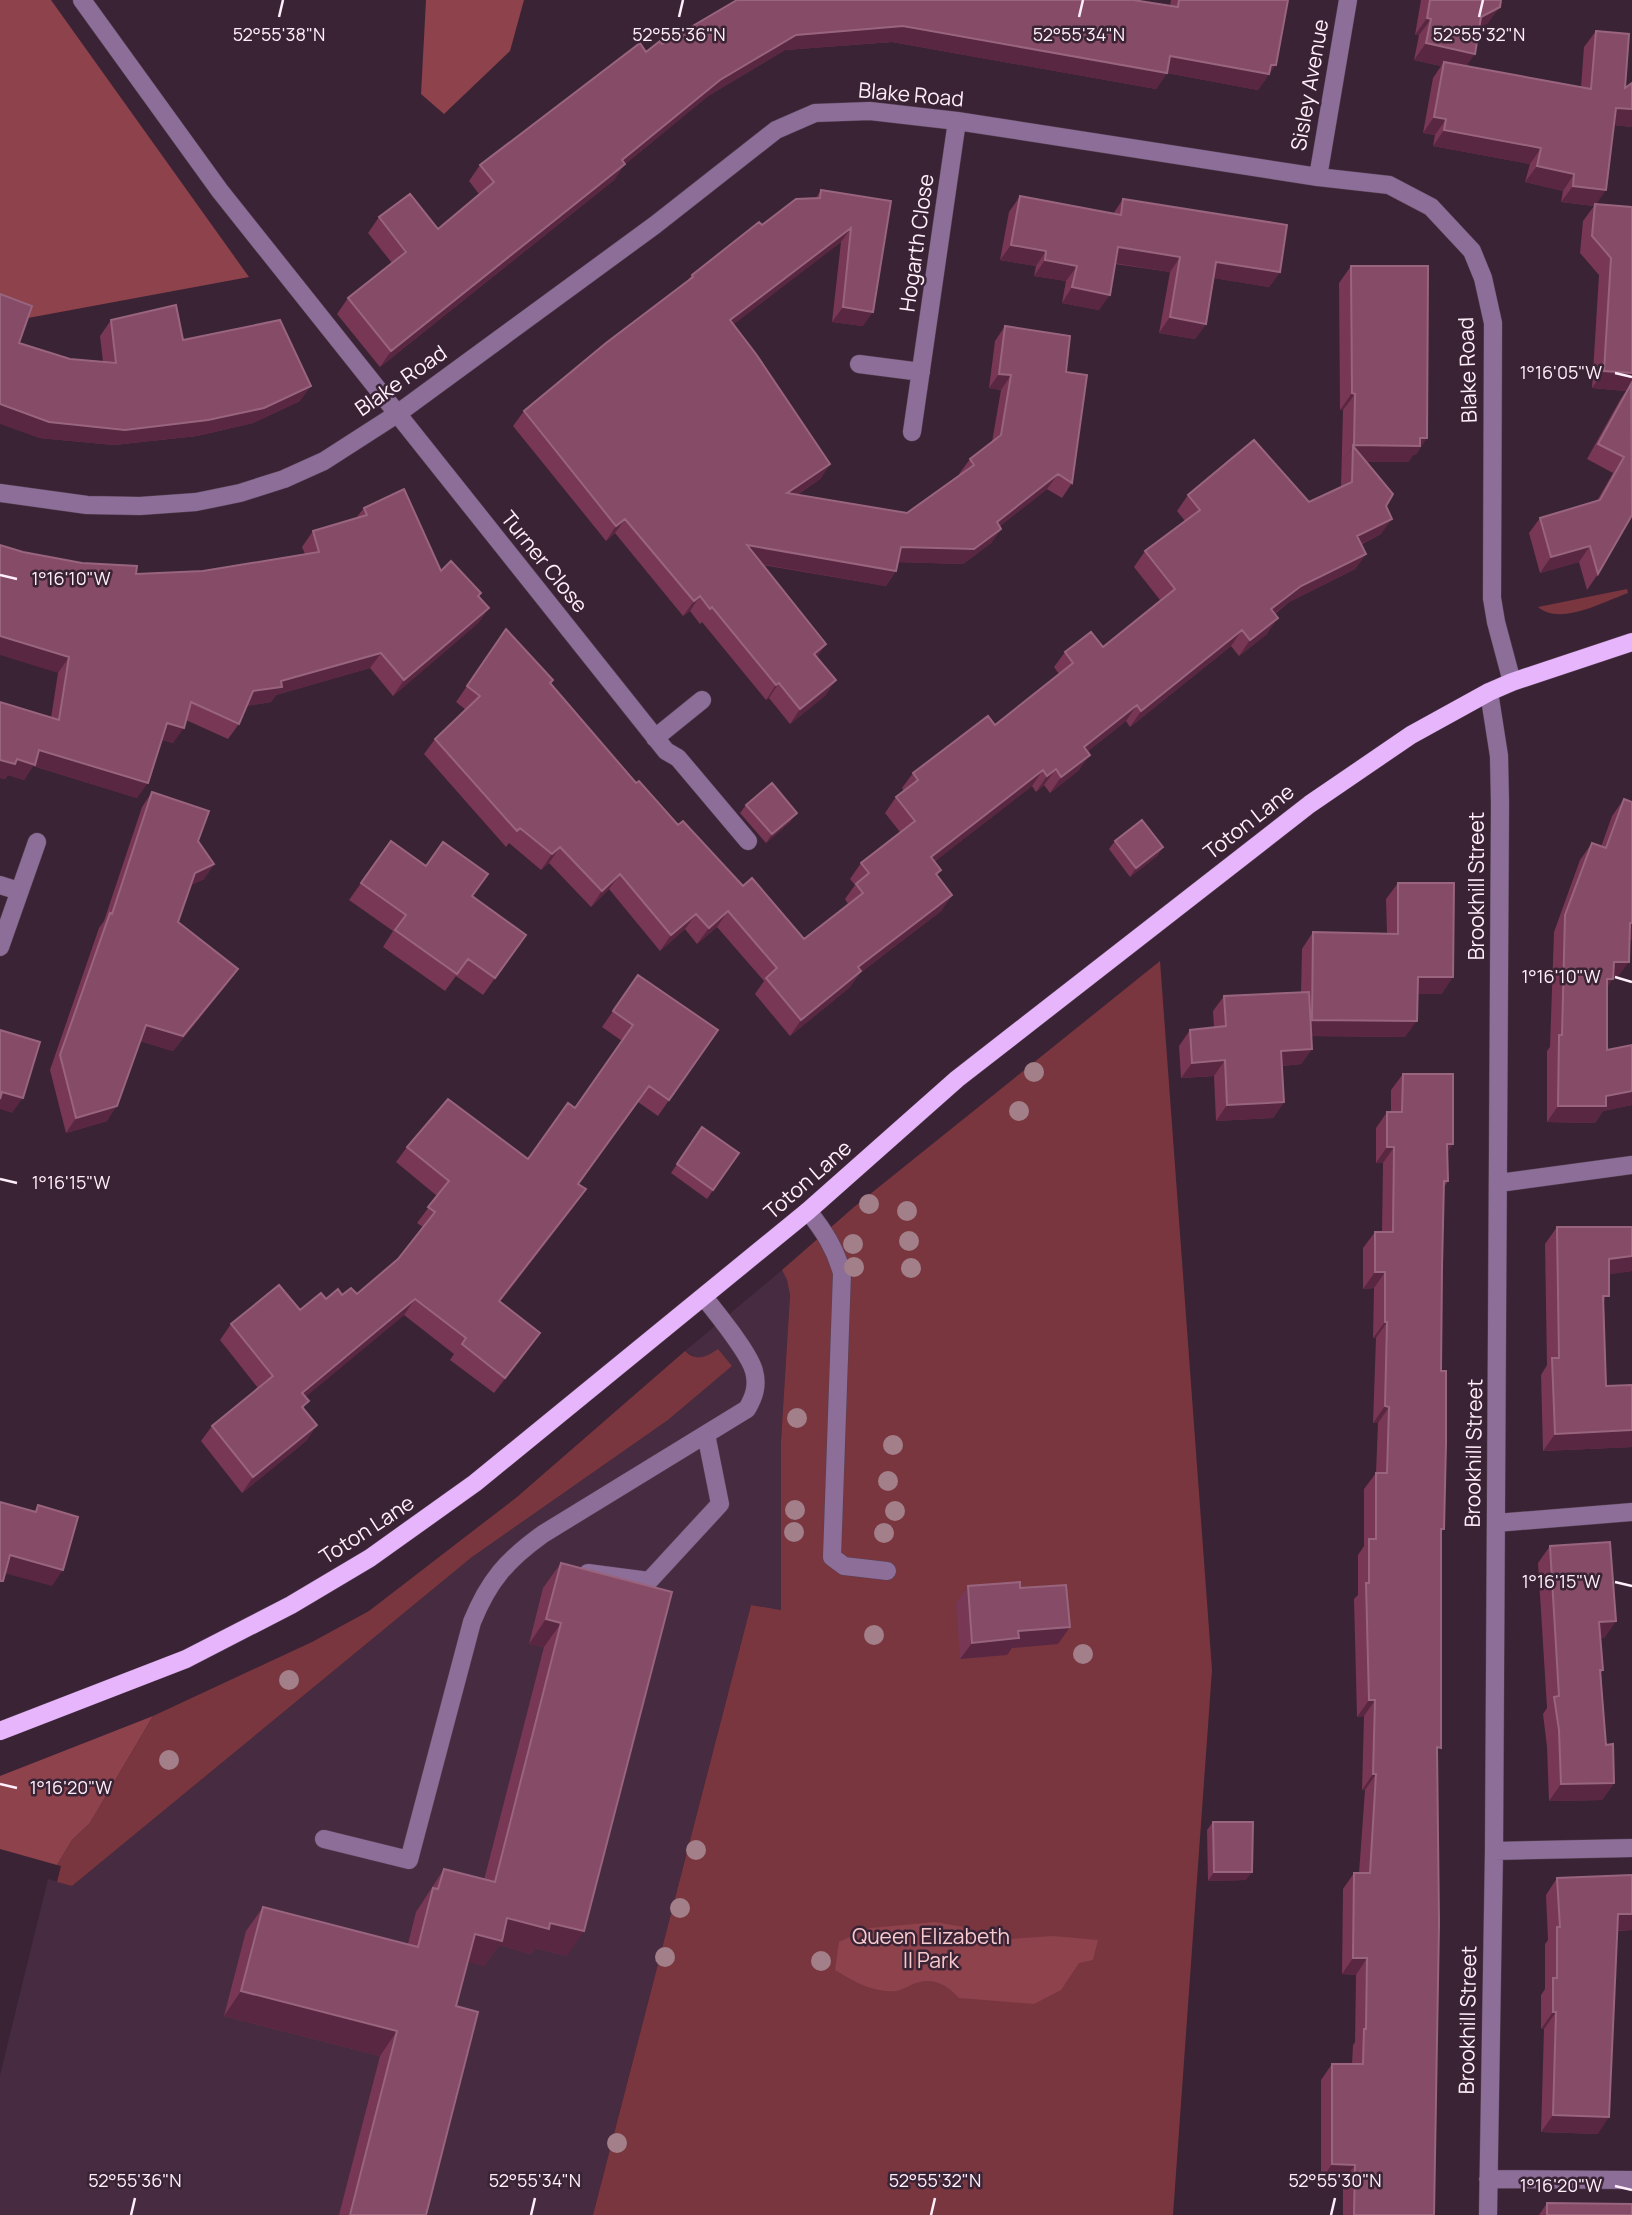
<svg xmlns="http://www.w3.org/2000/svg" width="1632" height="2215" viewBox="0 0 1632 2215" font-family="Manrope,sans-serif">
	<rect width="100%" height="100%" fill="#3a2335"/>
	<!-- built -->
	<path fill="#472b41" d="M782 1270 787 1280 790 1295 781 1441V1610L751 1605 593 2215H0V2075L48 1879 72 1886 472 1557 668 1420 732 1366 695 1357 685 1351Z"/>
	<!-- green -->
	<path fill="#79363f" d="M1627 589 1628 593C1603 602 1560 626 1538 607Z
		M1160 961 1212 1670 1173 2215H593L751 1605 781 1610V1441L790 1295 787 1280 782 1270 854 1207Z
		M718 1349 732 1366 668 1420 472 1557 72 1886 57 1882 61 1866 57 1865 72 1840 90 1823 153 1716 312 1642 369 1611 517 1497 685 1351C697 1362 706 1357 718 1349Z"/>
	<!-- forest -->
	<path fill="#8d424c" d="M0 0H51L249 277 28 318 0 308Z
		M426 0H524L510 51 444 114 421 94Z
		M153 1716 90 1823 72 1840 57 1865 0 1849V1776Z
		M935 1922 964 1927 996 1940 1053 1936 1098 1940 1093 1960 1079 1963 1061 1990 1034 2004 959 1998C947 1985 934 1977 916 1983 909 1985 903 1990 896 1991 873 1993 853 1981 835 1970L839 1942 870 1928Z"/>
	<g fill="none" stroke-linecap="round" stroke-linejoin="round">
		<defs>
			<path id="minor" d="M82 0 220 191 666 751 678 758 748 841
				M1318 177 1348 0
				M859 364 921 372
				M912 432 957 121
				M0 493 87 505 140 506 196 502 240 493 284 479 324 461 397 414 655 225 776 130 815 113 870 111 957 121 1318 177 1389 185 1431 207 1472 251 1483 278 1493 323 1492 598 1496 622 1512 682
				M655 738 702 700
				M0 885 19 891
				M0 947 37 842
				M1499 1183 1632 1165
				M808 1211C824 1231 835 1248 842 1273L832 1557 844 1566 887 1571
				M1496 1523 1632 1512
				M588 1573 649 1581 720 1504 706 1434
				M324 1839 409 1860 472 1622C489 1580 507 1560 543 1534L747 1409C754 1397 758 1386 754 1371 749 1352 717 1314 704 1297
				M1494 1851 1632 1848
				M1488 2179 1632 2180
				M1488 2215 1494 1851 1500 803 1499 756 1489 692"/>
			<path id="major" d="M0 1731 186 1659 291 1605 370 1558 475 1483 808 1211 957 1079 1310 804 1411 735 1489 692 1512 682 1632 642"/>
		</defs>
		<!-- minor casing -->
		<use href="#minor" stroke="#564051" stroke-width="19"/>
		<!-- major casing -->
		<use href="#major" stroke="#564051" stroke-width="19"/>
		<!-- minor -->
		<use href="#minor" stroke="#8c6e99" stroke-width="18"/>
		<!-- major -->
		<use href="#major" stroke="#e6b5fc" stroke-width="18"/>
	</g>
	<!-- trees -->
	<g fill="#a27f89">
		<circle cx="1034" cy="1072" r="10"/>
		<circle cx="1019" cy="1111" r="10"/>
		<circle cx="869" cy="1204" r="10"/>
		<circle cx="907" cy="1211" r="10"/>
		<circle cx="909" cy="1241" r="10"/>
		<circle cx="853" cy="1244" r="10"/>
		<circle cx="854" cy="1267" r="10"/>
		<circle cx="911" cy="1268" r="10"/>
		<circle cx="797" cy="1418" r="10"/>
		<circle cx="893" cy="1445" r="10"/>
		<circle cx="888" cy="1481" r="10"/>
		<circle cx="795" cy="1510" r="10"/>
		<circle cx="895" cy="1511" r="10"/>
		<circle cx="794" cy="1532" r="10"/>
		<circle cx="884" cy="1533" r="10"/>
		<circle cx="874" cy="1635" r="10"/>
		<circle cx="1083" cy="1654" r="10"/>
		<circle cx="289" cy="1680" r="10"/>
		<circle cx="169" cy="1760" r="10"/>
		<circle cx="696" cy="1850" r="10"/>
		<circle cx="680" cy="1908" r="10"/>
		<circle cx="665" cy="1957" r="10"/>
		<circle cx="821" cy="1961" r="10"/>
		<circle cx="617" cy="2143" r="10"/>
	</g>
	<!-- wall -->
	<path fill="#773755" d="M1171 0H1288L1265 81H1264L1258 90 1167 73 1156 89 892 42 785 50 708 96 624 165 614 180 380 367 337 314 348 298 392 263 368 233 379 217 438 229 479 194 469 181 480 165 646 52 662 44 1170 6Z
		M1421 0H1501L1488 23 1479 28 1467 66 1581 87 1584 47 1596 31 1625 88 1632 83V127L1614 125 1596 204 1632 207V515L1598 574 1587 590 1579 562 1540 573 1529 533 1540 518 1597 501 1613 473 1587 459 1620 400 1626 391 1592 388 1599 275 1580 253 1583 221 1594 206 1561 202 1563 191 1525 182 1530 164 1433 146 1435 135 1423 133 1433 78 1441 66 1414 60 1419 35H1415Z
		M821 190 891 201 863 326 832 322 841 242 733 324 830 464 820 479 797 495 907 513 960 475 959 474 970 459 992 442 1001 390 989 388 995 341 1005 326 1066 372 1072 483 1062 498 1047 489 1000 526 1001 529 991 543 963 564 898 562 896 571 886 586 763 565 826 644 817 657 826 695 790 724 769 698 766 700 702 622 700 624 690 611 683 616 615 533 606 541 513 426 524 411 687 281 692 275 762 225 816 198Z
		M1020 196 1113 214 1123 199 1280 272 1269 287 1214 278 1206 324 1195 339 1159 333 1170 272 1115 264 1099 310 1062 303 1066 281 1034 276 1036 266 1000 260 1009 212Z
		M1351 266 1416 455H1413L1408 462H1366L1386 506 1381 534 1362 544 1366 554 1355 569 1289 602 1275 614 1267 634 1239 656 1231 646 1130 727 1126 721 1088 751 1079 770 1050 793 1044 785 1036 792 1032 786 935 861 941 870 937 875 952 895 941 911 860 973 850 987 790 1036 755 994 764 981 717 927 697 944 685 929 660 951 609 889 591 907 549 863 541 870 509 843 506 847 424 754 435 739 466 710 456 702 506 629 553 680 550 684 636 783 678 825 743 886 804 939 848 904 845 899 855 885 850 879 861 863 900 832 885 813 896 797 904 791 902 788 913 773 995 725 1059 674 1054 667 1065 652 1103 647 1160 600 1134 567 1145 551 1185 521 1177 511 1188 495 1309 502 1341 487 1343 410H1340L1339 283Z
		M111 320 183 340 300 401 253 423 197 436 114 445 39 438 19 343 70 359 103 362 100 336Z
		M364 508 441 571 481 593 479 596 489 608 478 623 393 696 370 668 276 695 271 702 246 706 239 724 228 739 186 720 173 743 162 740 137 798 33 766 24 780 8 775 5 779 0 778 51 718 58 673 23 552 136 574 203 571 305 554 302 547 313 531 356 518Z
		M152 792 198 841 214 864 204 879 191 885 178 922 227 984 173 1051 140 1041 107 1121 66 1133 50 1070 99 928 104 921 142 807Z
		M1624 799 1629 940 1617 978H1613L1607 987V1050L1632 1045V1105L1603 1111 1595 1123 1547 1122V1051L1550 1047 1554 932 1580 860 1592 843 1601 847 1612 816Z
		M746 805 791 821 766 843 740 813Z
		M391 841 426 866 472 896 526 935 483 995 456 976 445 991 383 947 393 931 349 900Z
		M1115 841 1163 847 1157 856 1130 877 1109 849Z
		M1398 883 1442 994H1417L1405 1037 1311 1036 1312 1049 1301 1064 1282 1066 1284 1102 1273 1118 1216 1121 1214 1076 1181 1078 1179 1046 1190 1030 1214 1027 1213 1011 1224 996 1301 992 1302 949 1313 932 1387 933 1386 899Z
		M638 975 718 1030 658 1116 638 1102 579 1184 575 1205 500 1302 540 1333 529 1349 494 1393 450 1360 454 1354 404 1315 305 1397 304 1409 317 1425 306 1441 242 1493 201 1441 212 1426 258 1388 220 1340 231 1324 300 1310 326 1299 342 1295 357 1294 398 1259 423 1227 417 1223 437 1196 396 1162 407 1147 528 1159 575 1108 622 1041 602 1027Z
		M1403 1074 1453 1144 1447 1153 1448 1181 1444 1187 1442 1267 1441 1533 1437 1754 1434 2215H1343V2181H1321V2080L1332 2064H1352L1353 2045 1355 2042 1356 1975 1342 1974 1343 1889 1354 1873H1359L1365 1790H1362L1364 1716 1357 1717 1354 1599 1358 1595V1555L1364 1546V1489L1376 1473 1378 1423H1373L1376 1338H1373L1374 1288 1363 1289V1248L1375 1232H1382L1383 1163H1376V1128L1387 1112H1391V1090Z
		M702 1127 739 1153 707 1199 671 1173Z
		M1557 1227H1632V1271L1609 1274 1604 1303 1606 1386 1632 1385V1447L1543 1451 1541 1375 1547 1365 1545 1244Z
		M1550 1546 1616 1621 1604 1638H1600L1603 1670 1601 1673 1606 1745 1614 1783 1602 1800 1549 1801 1547 1747 1543 1714 1547 1708 1538 1563Z
		M561 1563 567 1956 535 1948 531 1954 499 1945 484 1966 468 1961 456 2006 426 2215H339L380 2056 224 2016 246 1931 263 1907 408 1944 416 1912 444 1869 484 1880 544 1647 529 1644 543 1588Z
		M968 1586 1020 1588 1058 1644 1012 1648 1007 1655 960 1659 956 1603Z
		M1213 1822 1246 1880 1208 1881 1207 1830Z
		M1557 1878 1632 1930 1617 1931 1598 2134 1541 2132 1544 2029H1541V1995L1545 1989V1944L1548 1940 1546 1895Z
		M1547 2203 1632 2215H1539Z"/>
	<!-- shaded-wall -->
	<path fill="#592741" d="M1500 7 1488 23 1469 34 1481 17Z
		M1427 18 1431 19 1419 35H1415Z
		M903 26 1170 56 1276 65 1258 90 1167 73 1156 89 892 42 785 50 708 96 624 165 614 180 380 367 391 351 622 160 720 80 796 35Z
		M1426 43 1475 54 1463 71 1444 62 1441 66 1414 60Z
		M1616 108 1632 109V127L1605 124Z
		M1434 117 1446 119 1435 135 1423 133Z
		M1444 130 1541 148 1530 164 1433 146Z
		M1537 166 1574 174 1563 191 1525 182Z
		M1573 186 1606 190 1595 206 1561 202Z
		M851 228 841 242 720 335 730 320Z
		M1011 245 1046 251 1036 266 1000 260Z
		M1118 247 1180 257 1170 272 1108 262Z
		M1045 260 1077 266 1066 281 1034 276Z
		M1216 262 1280 272 1269 287 1206 277Z
		M1072 287 1110 295 1099 310 1062 303Z
		M843 307 873 312 863 326 832 322Z
		M1170 317 1206 324 1195 339 1159 333Z
		M1604 371 1632 373V391L1631 384 1626 391 1592 388Z
		M999 374 1011 375 1001 390 989 388Z
		M311 386 300 401 253 423 197 436 114 445 39 438 0 424V404Z
		M1352 393 1355 394 1343 410H1340Z
		M1420 438H1427L1416 455H1413L1408 462H1353V446L1342 462 1354 445Z
		M830 464 820 479 777 508 787 493Z
		M1058 474 1047 489 986 537 997 522Z
		M625 519 615 533 606 541 616 526Z
		M1392 519 1381 534 1346 551 1357 536Z
		M1001 529 991 543 963 564 890 562 901 547Z
		M747 545 896 571 886 586 737 560Z
		M1590 546 1579 562 1540 573 1551 557Z
		M1366 554 1355 569 1289 602 1260 625 1271 609 1301 586Z
		M700 596 690 611 683 616 694 601Z
		M489 608 478 623 393 696 404 680Z
		M1278 618 1267 634 1239 656 1250 640Z
		M1242 630 1231 646 1130 727 1141 711Z
		M0 636 69 657 58 673 0 655Z
		M826 644 816 659 814 654Z
		M381 653 370 668 276 695 271 702 242 707 253 691 281 681Z
		M836 680 826 695 790 724 800 709Z
		M779 683 769 698 766 700 776 685Z
		M1137 705 1126 721 1073 763 1084 747Z
		M167 723 184 728 173 743 156 738Z
		M39 750 148 783 137 798 33 766 24 780 8 775 5 779 0 778V760L17 759Z
		M1090 755 1079 770 1050 793 1061 777Z
		M1056 769 1044 785 1036 792 1047 776Z
		M1043 770 1032 786 920 873 931 857Z
		M797 813 791 821 766 843 772 834Z
		M560 847 549 863 541 870 552 854Z
		M1163 847 1157 856 1130 877 1136 868Z
		M214 864 204 879 185 888 195 873Z
		M620 874 609 889 591 907 602 891Z
		M952 895 941 911 860 973 850 987 790 1036 801 1020 858 967Z
		M728 911 717 927 697 944 709 928Z
		M696 914 685 929 660 951 671 935Z
		M1630 923H1632V940H1618Z
		M1614 962H1629L1617 978H1602Z
		M238 969 227 984 173 1051 136 1040 146 1025Z
		M1418 977H1453L1442 994H1406Z
		M1607 979H1613L1601 996Z
		M1312 1020 1417 1021 1405 1037 1300 1036Z
		M1312 1049 1301 1064 1270 1067 1281 1051Z
		M1225 1060 1214 1076 1181 1078 1192 1063Z
		M1632 1091V1105L1603 1111 1595 1123 1547 1122 1558 1106Z
		M2 1092 23 1098 12 1113 0 1109V1094Z
		M1284 1102 1273 1118 1216 1121 1227 1105Z
		M117 1106 107 1121 66 1133 76 1118Z
		M1447 1144H1453L1441 1161Z
		M1387 1147H1394L1383 1163H1376Z
		M586 1189 575 1205 488 1317 499 1301Z
		M1632 1256V1271L1597 1276 1609 1259Z
		M1375 1272H1385L1374 1288 1363 1289Z
		M415 1299 404 1315 291 1409 302 1393Z
		M1385 1322H1387L1376 1338H1373Z
		M540 1333 529 1349 494 1393 505 1378Z
		M1385 1406 1389 1407 1378 1423H1373Z
		M317 1425 306 1441 242 1493 253 1477Z
		M1632 1430V1447L1543 1451 1555 1434Z
		M10 1555 63 1570 52 1586 0 1572Z
		M546 1619 561 1623 544 1647 529 1644Z
		M1616 1621 1604 1638 1587 1639 1599 1622Z
		M1070 1627 1058 1644 1012 1648 1007 1655 960 1659 972 1643 1018 1631Z
		M1369 1700H1375L1364 1716 1357 1717Z
		M1373 1774H1376L1365 1790H1362Z
		M1614 1783 1602 1800 1549 1801 1561 1784Z
		M1214 1872H1252L1246 1880 1208 1881Z
		M1618 1914H1632V1930L1606 1931Z
		M507 1918 550 1923 584 1931 567 1956 535 1948 531 1954 499 1945 484 1966 457 1959 475 1934Z
		M1353 1958H1367L1356 1975 1342 1974Z
		M241 1991 397 2031 380 2056 224 2016Z
		M1553 2012H1556L1544 2029H1541Z
		M1553 2115 1609 2117 1598 2134 1541 2132Z
		M1332 2164 1355 2165 1343 2181H1321Z"/>
	<!-- building -->
	<path fill="#864b67" stroke="#99647e" stroke-width="2" d="M737 0H1133L1178 7 1179 0H1288L1276 65H1271L1269 74 1170 56 1167 73 903 26 796 35 720 80 622 160 625 164 391 351 348 298 406 252 379 217 410 194 438 229 494 182 480 165 640 43 646 52 660 41 662 44Z
		M1430 0H1501L1500 7 1481 17 1475 54 1426 43 1431 19 1427 18Z
		M1596 31 1629 34 1625 88 1632 83V109L1616 108 1606 190 1573 186 1574 174 1537 166 1541 148 1444 130 1446 119 1434 117 1444 62 1591 89Z
		M821 190 891 201 873 312 843 307 851 228 730 320 756 354 830 464 787 493 907 513 974 465 970 459 1001 435 1011 375 999 374 1005 326 1070 336 1066 372 1087 375 1072 483 1058 474 997 522 1001 529 974 549 901 547 896 571 747 545 826 644 814 654 836 680 800 709 779 683 776 685 712 607 710 609 700 596 694 601 625 519 616 526 524 411 606 343 693 277 692 275 759 222 762 225 796 199 820 198Z
		M1020 196 1121 215 1123 199 1287 225 1280 272 1216 262 1206 324 1170 317 1180 257 1118 247 1110 295 1072 287 1077 266 1045 260 1046 251 1011 245Z
		M1595 204 1632 207V373L1604 371 1611 258 1592 236Z
		M1351 266H1428L1427 438H1420V446L1354 445 1355 394 1352 393Z
		M0 294 32 306 19 343 70 359 116 363 111 320 176 305 183 340 280 320 311 386 264 408 208 420 125 430 49 422 0 404Z
		M1631 384 1632 515 1598 574 1590 546 1551 557 1540 518 1600 500 1624 457 1598 444Z
		M1254 440 1309 502 1352 482 1353 446 1393 494 1386 506 1392 519 1357 536 1366 554 1301 586 1271 609 1278 618 1250 640 1242 630 1141 711 1137 705 1084 747 1090 755 1061 777 1056 769 1047 776 1043 770 931 857 941 870 936 874 952 895 858 967 861 971 801 1020 766 978 777 968 728 911 709 928 696 914 671 935 620 874 602 891 560 847 552 854 520 828 517 831 435 739 480 696 467 686 506 629 553 680 550 683 636 783 639 781 678 825 683 821 743 886 752 878 804 939 863 893 856 884 869 873 861 863 915 821 896 797 918 780 913 773 988 716 995 725 1073 663 1065 652 1091 632 1103 647 1175 589 1145 551 1200 510 1188 495Z
		M404 489 441 571 451 561 481 593 478 596 489 608 404 680 381 653 281 681 282 687 253 691 239 724 191 702 184 728 167 723 148 783 39 750 35 765 17 759 15 764 0 760V702L59 720 69 657 0 636V545L23 552 82 563 137 566 136 574 203 571 319 552 313 531 367 515 364 508Z
		M772 783 797 813 772 834 746 805Z
		M152 792 209 811 198 841 214 864 195 873 178 922 238 969 183 1036 146 1025 117 1106 76 1118 60 1055 110 913 112 914Z
		M1624 799 1632 802V923H1630L1629 962H1614L1613 979H1607V1050L1632 1045V1091L1606 1096V1106H1558L1559 1035H1562L1565 915 1592 843 1606 848Z
		M1142 820 1163 847 1136 868 1115 841Z
		M391 841 426 866 443 842 488 874 472 896 526 935 495 978 468 959 457 974 395 930 406 915 361 883Z
		M1398 883H1454L1453 977H1418L1417 1021 1312 1020 1313 932 1398 934Z
		M638 975 718 1030 669 1100 649 1086 578 1184 586 1189 499 1301 540 1333 505 1378 462 1344 466 1338 415 1299 302 1393 309 1401 302 1407 317 1425 253 1477 212 1426 273 1376 231 1324 279 1285 300 1310 321 1293 326 1299 338 1289 342 1295 351 1288 357 1294 398 1259 435 1212 428 1207 449 1181 407 1147 448 1099 528 1159 568 1103 575 1108 633 1025 613 1011Z
		M1309 992 1312 1049 1281 1051 1284 1102 1227 1105 1225 1060 1192 1063 1190 1030 1226 1026 1224 996Z
		M0 1030 40 1042 23 1098 2 1092 0 1099Z
		M1403 1074H1453V1144H1447L1448 1181H1444L1442 1267 1441 1371H1446V1443L1444 1529H1441V1748L1437 1747 1439 1923 1434 2215H1354L1355 2165 1332 2164V2064H1363L1364 2029H1366L1367 1958H1353L1354 1873H1370L1376 1774H1373L1375 1700H1369L1366 1583H1369V1539H1376V1473H1387L1389 1407 1385 1406 1387 1322H1385V1272H1375V1232H1393L1394 1147H1387V1112H1402Z
		M702 1127 739 1153 713 1190 677 1164Z
		M1557 1227H1632V1256L1609 1259V1296H1603L1606 1386 1632 1385V1430L1555 1434 1552 1358H1559Z
		M0 1502 36 1512 38 1505 78 1517 63 1570 10 1555 3 1581H0Z
		M1610 1542 1616 1621 1599 1622 1603 1670H1600L1606 1745 1613 1744 1614 1783 1561 1784 1559 1730 1554 1697 1559 1696 1550 1546Z
		M561 1563 672 1592 584 1931 550 1923 549 1929 507 1918 502 1941 475 1934 456 2006 478 2012 426 2215H350L397 2031 241 1991 263 1907 418 1947 433 1888 438 1889 444 1869 495 1882 561 1623 546 1619Z
		M1020 1582V1588L1066 1585 1070 1627 1018 1631 1019 1638 972 1643 968 1586Z
		M1213 1822H1253L1252 1872H1214Z
		M1632 1875V1914H1618L1609 2117 1553 2115 1556 2012H1553V1978H1557V1927H1560L1557 1878Z
		M1547 2203 1632 2204V2215H1547Z"/>
	<!-- ticks -->
	<path fill="none" stroke="#ffeffb" stroke-width="2.5" d="M279 17 283 0M679 17 683 0M1079 17 1083 0M1479 17 1483 0M1615 373 1632 377M0 575 17 579M1615 977 1632 982M0 1179 17 1183M1615 1582 1632 1586M0 1784 17 1788M1615 2186 1632 2190M131 2215 135 2198M531 2215 535 2198M931 2215 935 2198M1331 2215 1335 2198"/>
	<g text-anchor="middle" stroke-width="5" stroke-linejoin="round" paint-order="stroke">
		<!-- street labels -->
		<g font-size="21" fill="#ffeffb" stroke="#3a2335">
			<text transform="translate(1310 85) rotate(-80)" y="7">Sisley Avenue</text>
			<text transform="translate(911 95) rotate(5)" y="7">Blake Road</text>
			<text transform="translate(917 243) rotate(-82)" y="7">Hogarth Close</text>
			<text transform="translate(1468 370) rotate(-92)" y="7">Blake Road</text>
			<text transform="translate(401 381) rotate(-35)" y="7">Blake Road</text>
			<text transform="translate(544 562) rotate(51)" y="7">Turner Close</text>
			<text transform="translate(1249 822) rotate(-38)" y="7">Toton Lane</text>
			<text transform="translate(1477 886) rotate(-90)" y="7">Brookhill Street</text>
			<text transform="translate(808 1180) rotate(-41)" y="7">Toton Lane</text>
			<text transform="translate(1474 1453) rotate(-89)" y="7">Brookhill Street</text>
			<text transform="translate(367 1530) rotate(-33)" y="7">Toton Lane</text>
			<text transform="translate(1468 2020) rotate(-89)" y="7">Brookhill Street</text>
		</g>
		<!-- park labels -->
		<g font-size="21" fill="#f8cacd" stroke="#3a2335">
			<text x="931" y="1944">Queen Elizabeth<tspan x="931" dy="24">II Park</tspan></text>
		</g>
	</g>
	<g font-size="18" text-anchor="middle" fill="#ffeffb" stroke="#3a2335" stroke-width="5" stroke-linejoin="round" paint-order="stroke">
		<text x="279" y="41">52°55'38"N</text>
		<text x="679" y="41">52°55'36"N</text>
		<text x="1079" y="41">52°55'34"N</text>
		<text x="1479" y="41">52°55'32"N</text>
		<text x="1561" y="379">1°16'05"W</text>
		<text x="71" y="585">1°16'10"W</text>
		<text x="1561" y="983">1°16'10"W</text>
		<text x="71" y="1189">1°16'15"W</text>
		<text x="1561" y="1588">1°16'15"W</text>
		<text x="71" y="1794">1°16'20"W</text>
		<text x="135" y="2187">52°55'36"N</text>
		<text x="535" y="2187">52°55'34"N</text>
		<text x="935" y="2187">52°55'32"N</text>
		<text x="1335" y="2187">52°55'30"N</text>
		<text x="1561" y="2192">1°16'20"W</text>
	</g>
</svg>
